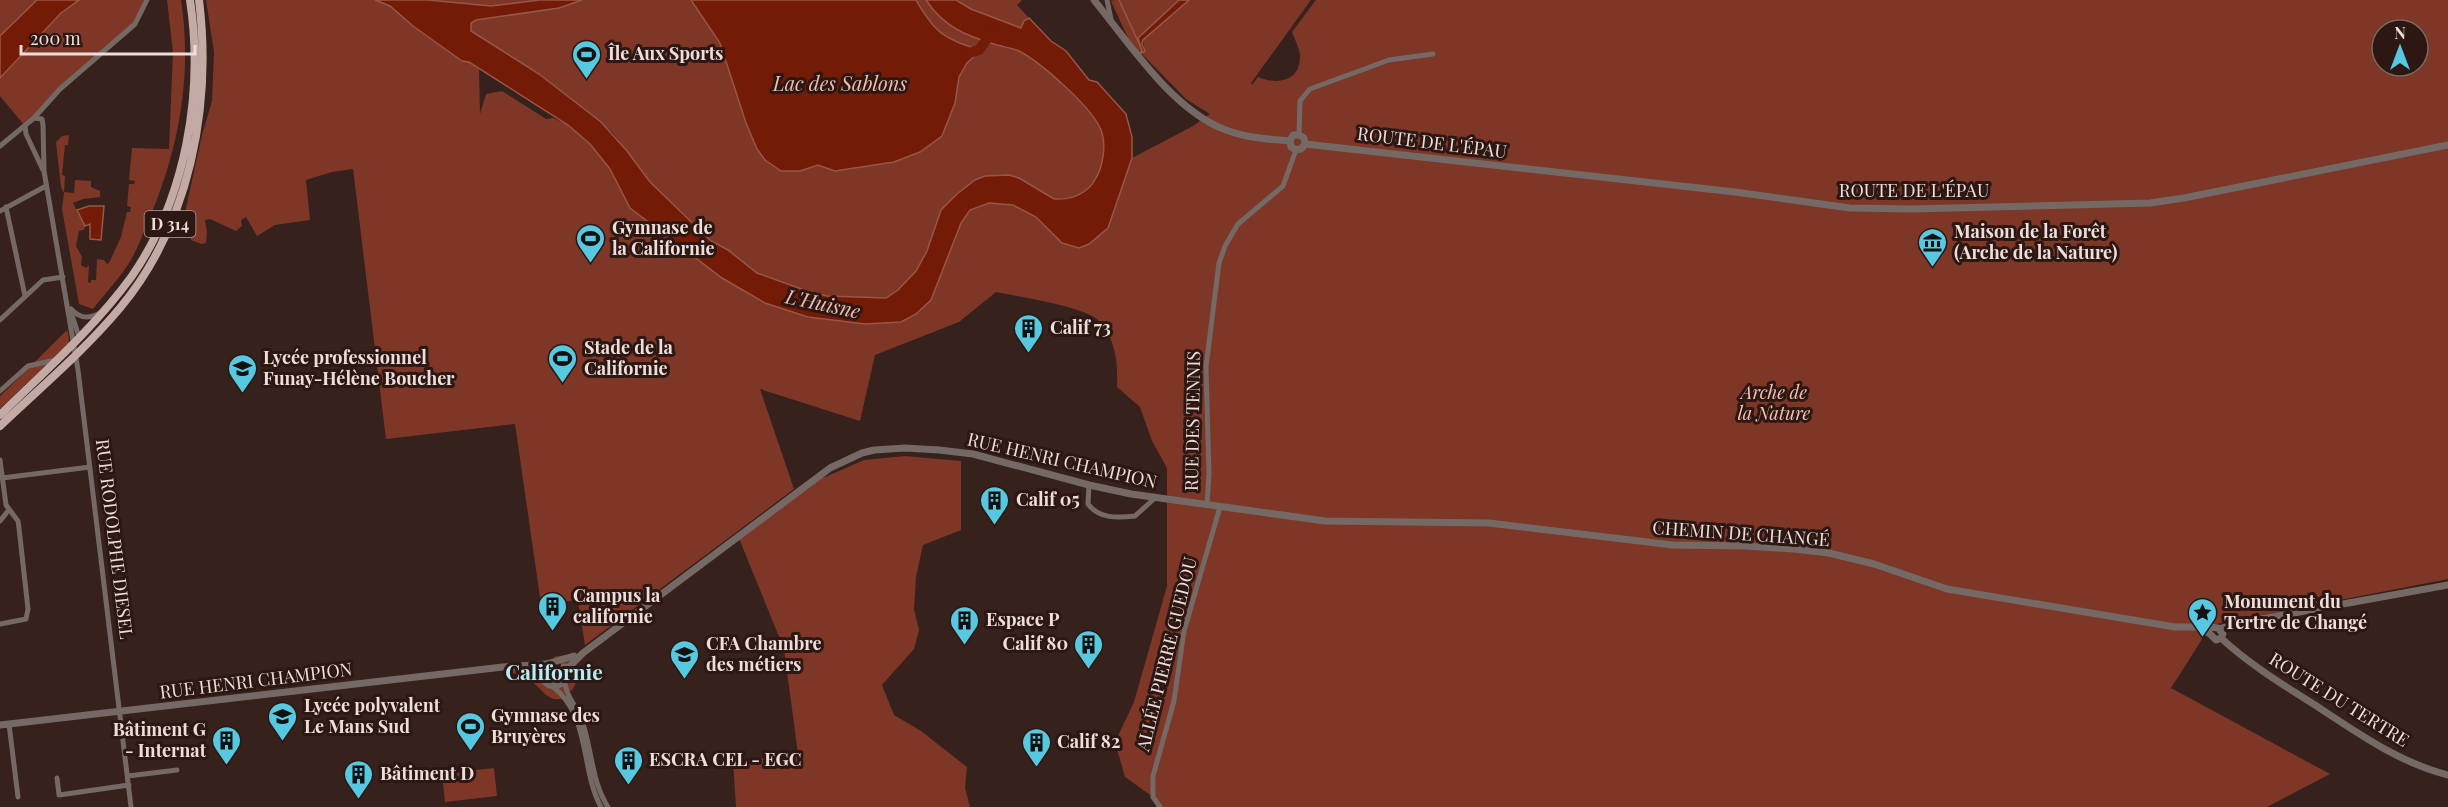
<svg xmlns="http://www.w3.org/2000/svg" width="2448" height="807" viewBox="0 0 2448 807" font-family="'Playfair Display',serif">
	<rect width="100%" height="100%" fill="#36211c"/>
	<!-- green -->
	<path fill="#7e3627" fill-rule="evenodd" d="M0 0H37L0 36Z
		M79 0H147L135 24 108 46 25 126 0 96V78L61 13Z
		M167 0H181C193 77 178 153 147 224 142 235 138 248 132 258 122 276 106 292 93 309L79 304 62 209 64 193 61 187 56 142 62 136 69 135 68 145H65L62 175 65 176 64 192 74 193 75 180 91 181V187L100 191V197L83 199 73 203 85 226 84 230 79 231 76 246 82 257 81 265 86 268 89 265 88 282 91 283V280H96L97 259 104 260 107 264 109 263 121 237 127 212H130L131 207 127 206 129 184H134L135 181 129 180 132 148 169 149 173 52Z
		M206 0H375L390 6 413 26 461 61 469 62 479 69 480 114 486 94 502 91 546 119 553 118 568 125 598 151 610 169 630 208 765 303 931 300C939 281 956 222 970 211 987 195 1019 205 1035 217 1045 223 1054 234 1062 243L1089 244 1108 228 1132 158 1193 126 1210 114 1186 99 1142 54 1145 51 1143 40 1161 24 1138 38 1142 51 1139 53 1128 38 1111 1 1114 0H1311L1251 83 1252 85 1258 77C1277 85 1301 82 1300 55 1299 47 1295 40 1292 32L1316 0H2448V579L2211 625 2171 688 2330 774 2267 807H1160L1153 797 1125 777 1115 742 1134 702 1167 586V468L1152 441 1140 407 1117 387C1118 363 1116 340 1099 321 1087 307 1017 296 996 292L959 322 875 355 860 421 760 389 794 489 585 645 578 600 541 604 515 424 386 439 353 169 332 172 306 180 310 220 275 225 257 236 246 217 241 220 242 226 236 231 210 219 205 220 207 232 206 243 201 244 191 240 184 217 202 135 212 101 214 52ZM2382 30H2418V66H2382Z
		M428 0H926C944 27 966 37 997 45 1004 47 1012 48 1019 51 1040 62 1096 111 1102 133 1106 146 1103 166 1096 178 1088 194 1071 199 1054 199L1019 178 985 176 975 180 957 194 941 210 927 251 916 271 898 290 886 298 827 296 786 285 757 273 728 250 711 241 650 182 612 132Z
		M956 0H1022L1017 5 1029 18 1026 19 1022 28 1016 27 971 9Z
		M68 331 69 343 0 409V396C23 375 43 353 65 332Z
		M905 456 961 461V530L923 545 916 577 914 609 919 630 914 649 882 685 894 715 921 731 967 767 965 788 970 807H736L733 762 798 754 784 649 738 536 816 478 825 477 864 460Z
		M566 655 573 665 576 683 572 690 562 695 564 698C547 704 542 687 528 679 522 676 513 674 506 670L516 666 543 668 545 683 563 682 564 667 558 662 562 660 553 657Z
		M494 768 497 796 445 802 442 774Z"/>
	<!-- water -->
	<path fill="#731b06" stroke="#985646" stroke-width="1.5" d="M37 0H79L61 13 0 78V36Z
		M375 0H428L491 6 540 0H582L559 8 476 20 471 23V31L539 74 601 122 627 151 650 182 711 241 728 250 757 273 804 290 827 296 886 298 898 290 916 271 927 251 941 210 957 194 975 180 985 176 1009 175 1019 178 1054 199C1071 200 1088 194 1096 178 1103 166 1106 146 1102 133 1096 110 1040 62 1019 51 1012 48 1004 47 997 45 966 36 944 27 926 0H956L971 9 1021 28 1024 21 1029 18 1051 41 1066 51 1089 80 1097 82 1126 114 1132 137V158L1108 228 1089 244 1079 248 1062 243 1036 217 1013 205 989 203 970 210 961 223 931 300 916 314 901 322 865 324 808 317 765 303 722 278 630 208 610 169 590 144 568 125 469 62 462 61 413 26 390 6Z
		M691 0H916C936 34 942 37 979 50V52L967 63 959 77 955 103 942 136 920 152 894 162 835 171 818 165 800 171H781L765 160 757 149 746 123 720 43Z
		M1179 0H1189L1143 40 1142 44 1145 51 1140 54 1142 51 1138 38Z
		M89 206H104L101 240 90 239V224L85 226 77 210Z"/>
	<g fill="none" stroke-linecap="round" stroke-linejoin="round">
		<!-- stream -->
		<path stroke="#985646" stroke-width="1.5" d="M1119 0 1142 50"/>
		<!-- river -->
		<path stroke="#731b06" stroke-width="10" d="M966 54 979 50 992 32"/>
		<!-- minor -->
		<path stroke="#756966" stroke-width="5" d="M1107 0 1111 19
			M34 118 42 119 43 125 44 171 78 370 131 807
			M25 126 26 134 43 170
			M1299 135 1300 101 1310 89 1389 60 1433 54
			M0 146 34 118 60 89 135 24 147 0
			M6 207 25 296
			M0 211 46 186
			M71 309C80 319 89 319 100 313
			M72 315 79 337
			M0 320 43 280 63 277
			M0 391 28 366 56 360
			M0 460 6 505 18 521 19 528 28 609 26 619 0 624
			M2 478 90 467
			M1089 485 1088 504C1099 519 1118 518 1135 516L1155 498
			M1207 505 1209 474 1206 367 1219 263 1225 246 1238 224 1283 186 1296 150
			M0 521 8 511
			M565 680C564 693 576 706 581 718 592 747 591 781 608 807
			M552 686C591 715 580 769 601 807
			M9 724 18 797
			M128 776 177 770
			M57 778 59 795 129 785
			M1160 807 1153 797V776L1174 701 1184 631 1220 507"/>
		<!-- tertiary -->
		<path stroke="#756966" stroke-width="7" d="M1094 0C1129 43 1173 111 1226 130 1247 138 1268 139 1290 141
			M1290 141 1293 135H1299L1304 138 1305 144
			M1290 141 1291 147 1296 150 1301 149 1305 144
			M1305 144 1735 192 1850 208 1912 209 2150 203 2184 198 2448 145
			M2199 627 2202 626 2218 628 2223 634 2221 638 2216 640 2210 634
			M2220 629 2233 624 2448 585
			M2221 638C2250 665 2285 686 2318 707 2359 734 2400 763 2448 775
			M546 664C534 679 552 694 565 680L564 667
			M522 668 541 676
			M566 670 583 653 830 468 862 453 874 450 905 448 939 450 973 454 1089 485 1131 494 1325 521 1489 523 1673 545 1745 546 1794 549 1829 553 1874 564 1947 589 2175 627H2199L2210 634
			M0 725 503 667 546 664 574 656"/>
		<!-- primary -->
		<path stroke="#c3aaa4" stroke-width="8" d="M0 415C45 371 95 327 132 276 186 198 204 92 190 0
			M0 426C40 388 84 351 120 308 190 224 212 106 199 0"/>
	</g>
	<!-- icons -->
	<defs>
		<symbol id="stadium-pin" viewBox="-11 -11 22 30"><path d="M0 17L-7.5 6A9.5 9.5 0 1 1 7.5 6Z" fill="#56c9e1" stroke="#2c1712"/><path d="M0-5a6.5 5 0 1 0 0 10a6.5 5 0 1 0 0-10ZM-3.5-1.8h7v3.6h-7Z" fill="#111"/></symbol>
		<symbol id="museum-pin" viewBox="-11 -11 22 30"><path d="M0 17L-7.5 6A9.5 9.5 0 1 1 7.5 6Z" fill="#56c9e1" stroke="#2c1712"/><path d="M0-6L6-3V-2H-6V-3ZM-5-1h2V3h-2ZM-1-1h2V3h-2ZM3-1h2V3H3ZM-6 4H6V6H-6Z" fill="#111"/></symbol>
		<symbol id="building-pin" viewBox="-11 -11 22 30"><path d="M0 17L-7.5 6A9.5 9.5 0 1 1 7.5 6Z" fill="#56c9e1" stroke="#2c1712"/><path d="M-4-6H4V6H1V3H-1V6H-4ZM-2.5-4.3h1.7v1.8h-1.7ZM.8-4.3h1.7v1.8H.8ZM-2.5-1h1.7V.8h-1.7ZM.8-1h1.7V.8H.8Z" fill="#111"/></symbol>
		<symbol id="school-pin" viewBox="-11 -11 22 30"><path d="M0 17L-7.5 6A9.5 9.5 0 1 1 7.5 6Z" fill="#56c9e1" stroke="#2c1712"/><path d="M0-5L7-2L0 1L-7-2ZM-4 1L0 2.5L4 1V4Q0 6-4 4Z" fill="#111"/></symbol>
		<symbol id="sight-pin" viewBox="-11 -11 22 30"><path d="M0 17L-7.5 6A9.5 9.5 0 1 1 7.5 6Z" fill="#56c9e1" stroke="#2c1712"/><path d="M0-6L1.8-2.2L6-1.7L2.9 1.2L3.7 5.4L0 3.3L-3.7 5.4L-2.9 1.2L-6-1.7L-1.8-2.2Z" fill="#111"/></symbol>
	</defs>
	<g fill-rule="evenodd">
		<use href="#stadium-pin" x="570" y="38" width="33" height="45"/>
		<use href="#stadium-pin" x="574" y="222" width="33" height="45"/>
		<use href="#museum-pin" x="1916" y="226" width="33" height="45"/>
		<use href="#building-pin" x="1012" y="312" width="33" height="45"/>
		<use href="#stadium-pin" x="546" y="342" width="33" height="45"/>
		<use href="#school-pin" x="226" y="352" width="33" height="45"/>
		<use href="#building-pin" x="978" y="484" width="33" height="45"/>
		<use href="#building-pin" x="536" y="590" width="33" height="45"/>
		<use href="#sight-pin" x="2186" y="596" width="33" height="45"/>
		<use href="#building-pin" x="948" y="604" width="33" height="45"/>
		<use href="#building-pin" x="1072" y="628" width="33" height="45"/>
		<use href="#school-pin" x="668" y="638" width="33" height="45"/>
		<use href="#school-pin" x="266" y="700" width="33" height="45"/>
		<use href="#stadium-pin" x="454" y="710" width="33" height="45"/>
		<use href="#building-pin" x="210" y="724" width="33" height="45"/>
		<use href="#building-pin" x="1020" y="726" width="33" height="45"/>
		<use href="#building-pin" x="612" y="744" width="33" height="45"/>
		<use href="#building-pin" x="342" y="758" width="33" height="45"/>
	</g>
	<g text-anchor="middle" stroke-width="6" stroke-linejoin="round" paint-order="stroke">
		<!-- shield labels -->
		<rect fill="#2c1712" stroke="#b4a29f" stroke-width="1.5" x="144.5" y="211" width="51" height="26" rx="4.5"/>
		<g font-size="16" font-weight="bold" fill="#eededb">
			<text x="170" y="230">D 314</text>
		</g>
		<!-- poi labels -->
		<g font-size="18" font-weight="bold" fill="#eededb" stroke="#2c1712" text-anchor="start">
			<text x="608" y="60">Île Aux Sports</text>
			<text x="612" y="234">Gymnase de<tspan x="612" dy="21">la Californie</tspan></text>
			<text x="1954" y="238">Maison de la Forêt<tspan x="1954" dy="21">(Arche de la Nature)</tspan></text>
			<text x="1050" y="334">Calif 73</text>
			<text x="584" y="354">Stade de la<tspan x="584" dy="21">Californie</tspan></text>
			<text x="263" y="364">Lycée professionnel<tspan x="263" dy="21">Funay-Hélène Boucher</tspan></text>
			<text x="1016" y="506">Calif 05</text>
			<text x="573" y="602">Campus la<tspan x="573" dy="21">californie</tspan></text>
			<text x="2224" y="608">Monument du<tspan x="2224" dy="21">Tertre de Changé</tspan></text>
			<text x="986" y="626">Espace P</text>
			<text x="706" y="650">CFA Chambre<tspan x="706" dy="21">des métiers</tspan></text>
			<text x="1068" y="650" text-anchor="end">Calif 80</text>
			<text x="304" y="712">Lycée polyvalent<tspan x="304" dy="21">Le Mans Sud</tspan></text>
			<text x="491" y="722">Gymnase des<tspan x="491" dy="21">Bruyères</tspan></text>
			<text x="206" y="736" text-anchor="end">Bâtiment G<tspan x="206" dy="21">- Internat</tspan></text>
			<text x="1057" y="748">Calif 82</text>
			<text x="649" y="766">ESCRA CEL - EGC</text>
			<text x="380" y="780">Bâtiment D</text>
		</g>
		<!-- street labels -->
		<g font-size="18" fill="#eededb" stroke="#2c1712">
			<text transform="translate(1432 143) rotate(7)" y="6">ROUTE DE L'ÉPAU</text>
			<text x="1914" y="197">ROUTE DE L'ÉPAU</text>
			<text transform="translate(1193 421) rotate(-89)" y="6">RUE DES TENNIS</text>
			<text transform="translate(1062 461) rotate(13)" y="6">RUE HENRI CHAMPION</text>
			<text transform="translate(1741 534) rotate(4)" y="6">CHEMIN DE CHANGÉ</text>
			<text transform="translate(114 539) rotate(83)" y="6">RUE RODOLPHE DIESEL</text>
			<text transform="translate(1167 654) rotate(-76)" y="6">ALLÉE PIERRE GUEDOU</text>
			<text transform="translate(256 681) rotate(-7)" y="6">RUE HENRI CHAMPION</text>
			<text transform="translate(2339 700) rotate(32)" y="6">ROUTE DU TERTRE</text>
		</g>
		<!-- park labels -->
		<g font-size="18" font-style="italic" fill="#f5c1b4" stroke="#2c1712">
			<text x="1774" y="399">Arche de<tspan x="1774" dy="21">la Nature</tspan></text>
		</g>
		<!-- water labels -->
		<g font-size="20" font-style="italic" fill="#efbcb0" stroke="#2c1712">
			<text x="840" y="91">Lac des Sablons</text>
			<text transform="translate(823 304) rotate(12)" y="7">L'Huisne</text>
		</g>
		<!-- quarter labels -->
		<g font-size="21" font-weight="bold" fill="#b4edfa" stroke="#2c1712">
			<text x="554" y="680">Californie</text>
		</g>
	</g>
	<!-- north arrow -->
	<g transform="translate(2400 48)"><circle r="28" fill="#2c1712" stroke="#7a6762" stroke-width="1.5"/>
	<path d="M0-4.5L10 22L0 15L-10 22Z" fill="#56c9e1"/>
	<text y="-9" font-size="16" font-weight="bold" text-anchor="middle" fill="#eededb">N</text>
	</g>
	<!-- scale -->
	<path d="M21 45v9h174v-9" fill="none" stroke="#eededb" stroke-width="3"/>
	<text x="30" y="45" font-size="18" fill="#eededb" stroke="#2c1712" stroke-width="4.5" paint-order="stroke">200 m</text>
</svg>
